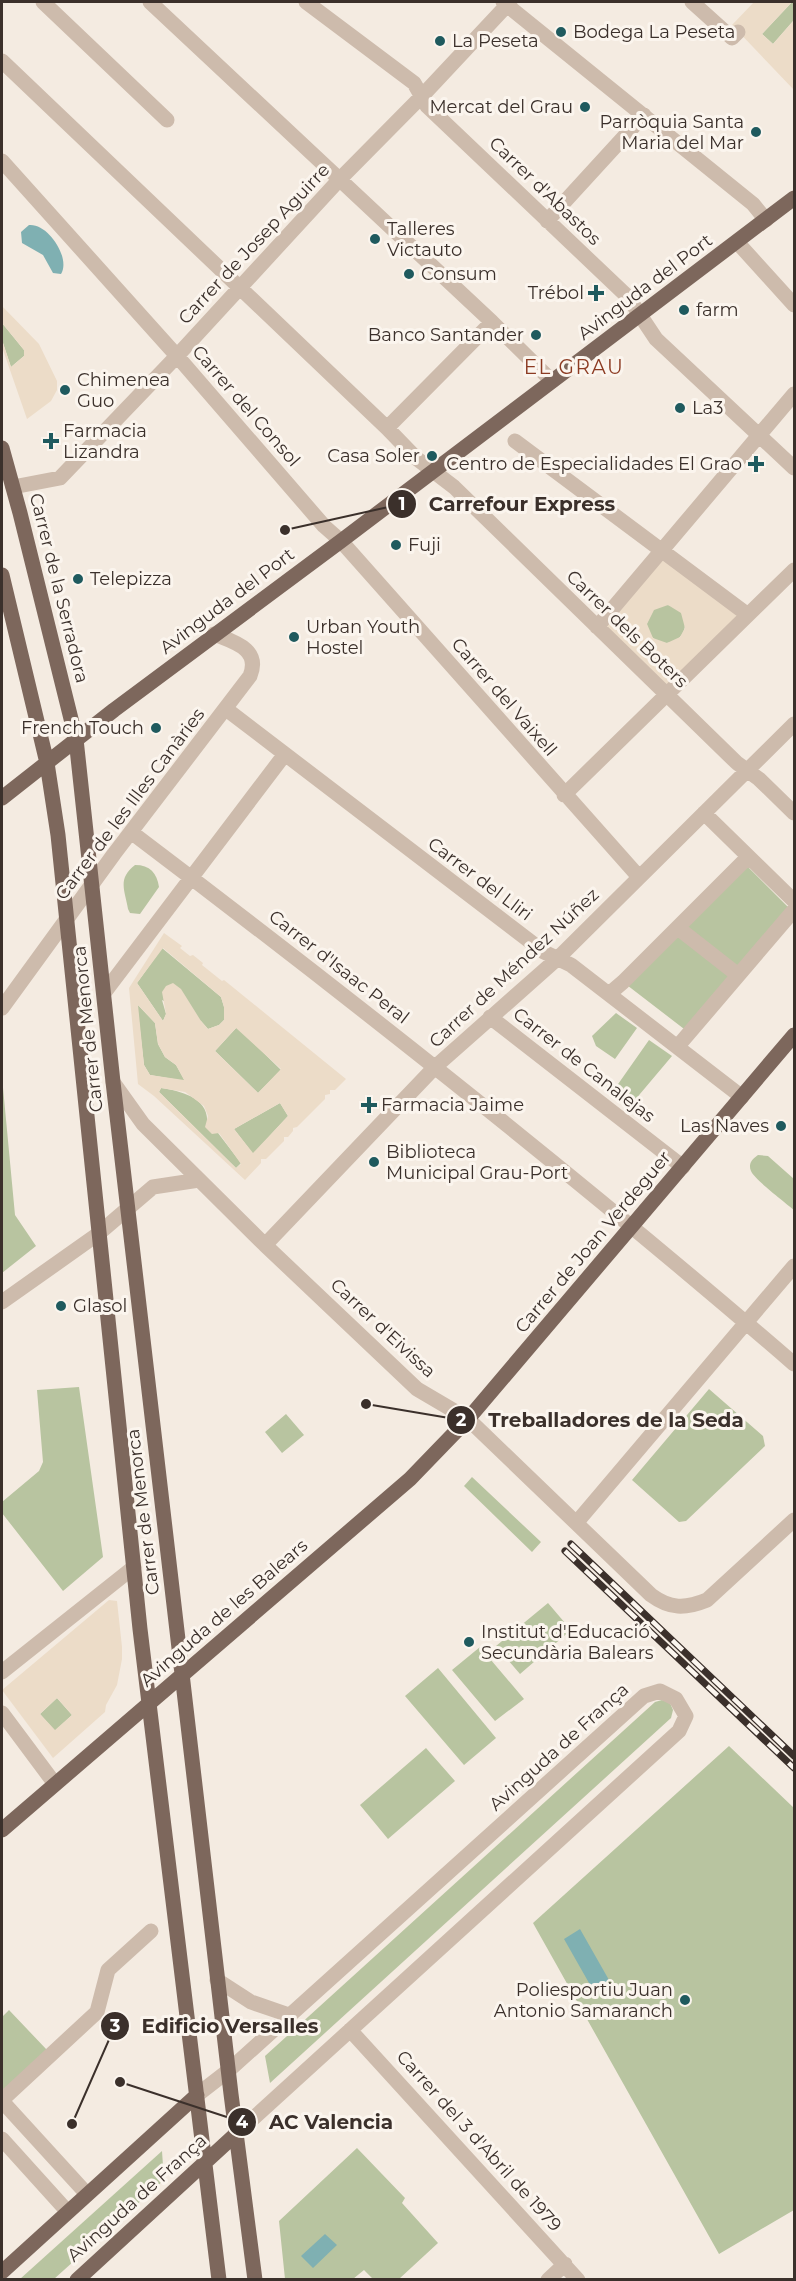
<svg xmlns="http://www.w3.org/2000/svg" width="796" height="2281" viewBox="0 0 796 2281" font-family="Montserrat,sans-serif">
	<rect width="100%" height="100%" fill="#f4ebe1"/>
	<!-- green -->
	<path fill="#b8c4a0" d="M792 2H794V20L773 44 762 34Z
		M2 323 24 350V356L11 367 2 340Z
		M647 624a19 19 0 1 1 38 0a19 19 0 1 1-38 0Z
		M743 862 793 912 688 1032 623 982Z
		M135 865C150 865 157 873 159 887L140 914 130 913 128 909C125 890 117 879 135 865Z
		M162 948 221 997 224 1007V1020L219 1025 208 1029 201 1021 162 1000 166 1014 163 1021 137 983Z
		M137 1004 155 1023 158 1044 165 1057 176 1065 185 1081 150 1075 144 1065Z
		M616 1013 637 1028 615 1059 596 1046 592 1036Z
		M237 1027 281 1070 258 1093 215 1051Z
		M649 1040 672 1056 629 1107 604 1088 609 1082 616 1087Z
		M2 1077 15 1215 36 1246 2 1273Z
		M161 1088C181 1091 210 1098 207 1124L218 1133 241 1163 236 1168 159 1092Z
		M280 1103 288 1116 253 1154 234 1129Z
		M758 1155 768 1156 794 1179V1210C786 1203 754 1179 751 1171 748 1164 752 1159 758 1155Z
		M79 1387 103 1557 63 1591 2 1513V1502L39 1471 43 1462 37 1390Z
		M709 1389 763 1436 765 1446 686 1521 679 1522 632 1480Z
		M286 1414 304 1435 282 1453 265 1432Z
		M472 1477 541 1542 532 1552 464 1486Z
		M548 1603 571 1630 520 1674 496 1646Z
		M480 1647 524 1699 495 1721 452 1670Z
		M438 1668 496 1738 464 1765 405 1696Z
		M57 1698 72 1715 55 1731 40 1714Z
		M662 1700 670 1703 673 1710 671 1718 270 2083 265 2056 655 1702Z
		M729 1746 794 1808V2210L719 2254 533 1923Z
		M426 1748 455 1781 388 1839 360 1805Z
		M9 2010 47 2050 2 2092V2017Z
		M357 2148 405 2198 402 2203 438 2243 399 2279H373L364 2270 353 2279H285L279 2221Z
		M162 2151 164 2180 54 2279H20Z"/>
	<!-- plaza -->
	<path fill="#ecdcc8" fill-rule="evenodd" d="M754 2H792L762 34 773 44 794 20V90L732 25Z
		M2 306 39 344 57 381V390L51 401 27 419 2 347V340L11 367 24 356V350L2 323Z
		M670 548 748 608 666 688 602 626ZM668 605 681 613 685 628 680 637 667 643 653 638 647 624 654 610Z
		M164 933 182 946 180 948 190 956 193 955 203 963 202 965 222 981 224 980 346 1079 335 1090H330V1094L325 1095V1099L297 1127 293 1128V1131L288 1137H284V1141L266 1159H261V1163L245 1180 154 1096 138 1084 129 988ZM163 948 221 997 224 1007V1020L219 1025 208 1029 201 1021 181 989 173 983 166 986 162 992 166 1014 163 1021 137 983ZM138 1005 155 1023 158 1044 165 1057 176 1065 184 1080 150 1075 144 1065ZM236 1028 281 1069 258 1093 215 1051ZM161 1088 185 1092 204 1106 208 1116 205 1127 212 1134 219 1133 241 1164 236 1168 159 1092ZM280 1103 288 1116 253 1153 234 1129Z
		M109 1600 117 1601 122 1647V1659L117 1685 106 1705 105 1712 53 1758 2 1690ZM57 1698 72 1715 55 1730 40 1714Z"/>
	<!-- water -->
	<path fill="#7fb0b2" d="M29 225C48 223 71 258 61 274L53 273 43 255 22 243 21 232Z
		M580 1929 609 1980 593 1990 564 1939Z
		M325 2234 337 2245 313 2268 301 2256Z"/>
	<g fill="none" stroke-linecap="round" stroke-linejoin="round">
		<!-- minor -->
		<path stroke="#cdbbac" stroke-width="15" d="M43 2 167 120
			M150 2 492 322 552 381
			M306 2 414 83 427 106 628 297 656 339 794 468
			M503 2 753 204 766 220
			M692 2 732 38 738 32
			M2 61 387 428 416 458 454 487 737 763 759 779 794 813
			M2 161 177 356 324 526 341 541 639 877
			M547 221 644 115
			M737 242 794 305
			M387 428 492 322
			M515 441 748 615
			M13 487 60 478 177 356 339 180 422 96 510 2
			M597 627 794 394
			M226 709 544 952 571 965 742 1097
			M564 795 794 570
			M704 813 794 901
			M131 832C357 1003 580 1179 794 1364
			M678 928 738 975
			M104 993 285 754
			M609 994 623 982 748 857
			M2 1008 114 854 250 676C261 649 234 642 214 634
			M490 1017 683 1167
			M678 1046 794 910
			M113 1082 143 1124 265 1245 417 1389 468 1419 651 1595C670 1609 685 1609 707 1600L794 1520
			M265 1245 435 1067 557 959 794 724
			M2 1302 98 1234 153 1187 199 1180
			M577 1522 794 1266
			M2 1672 134 1567
			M2 1713 55 1784
			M217 1980 251 2002 289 2015
			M350 2030 578 2280
			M197 2095 228 2071 644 1696 660 1691 676 1699 686 1716 679 1731 236 2134
			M2 2100 97 2012 108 1970 151 1931
			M2 2101 86 2193
			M2 2139 67 2211
			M548 2280 565 2264"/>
		<!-- major -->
		<path stroke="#7d675c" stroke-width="15" d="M2 448 20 513 76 739 113 1082 231 2094 255 2280
			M2 575 47 763 58 835 140 1629 219 2280
			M2 798 114 710 341 541 794 198
			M2 1830 410 1479 468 1419 794 1035
			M2 2272 197 2095
			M77 2280 236 2134"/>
		<defs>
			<path id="rail" d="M571 1544 794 1756
				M565 1551 794 1768"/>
		</defs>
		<!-- rail casing -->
		<use href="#rail" stroke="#3b302b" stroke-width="7"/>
		<!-- rail -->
		<use href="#rail" stroke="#fbf5ee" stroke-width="4.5" stroke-dasharray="14" stroke-linecap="butt"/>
	</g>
	<!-- markers -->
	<g fill="#1f5a5e" stroke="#fbf5ee" stroke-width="2">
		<circle cx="561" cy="32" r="6"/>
		<circle cx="440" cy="41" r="6"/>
		<circle cx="585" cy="107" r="6"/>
		<circle cx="756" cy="132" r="6"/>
		<circle cx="375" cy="239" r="6"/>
		<circle cx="409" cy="274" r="6"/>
		<path d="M593 284h6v6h6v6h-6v6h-6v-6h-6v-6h6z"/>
		<circle cx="684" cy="310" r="6"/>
		<circle cx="536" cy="335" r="6"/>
		<circle cx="65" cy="390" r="6"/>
		<circle cx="680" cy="408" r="6"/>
		<path d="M48 432h6v6h6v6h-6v6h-6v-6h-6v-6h6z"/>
		<circle cx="432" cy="456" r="6"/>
		<path d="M753 455h6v6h6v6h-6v6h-6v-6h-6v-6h6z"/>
		<circle cx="396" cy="545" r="6"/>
		<circle cx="78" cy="579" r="6"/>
		<circle cx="294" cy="637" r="6"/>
		<circle cx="156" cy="728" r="6"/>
		<path d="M366 1096h6v6h6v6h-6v6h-6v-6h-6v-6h6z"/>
		<circle cx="781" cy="1126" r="6"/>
		<circle cx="374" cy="1162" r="6"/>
		<circle cx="61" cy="1306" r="6"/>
		<circle cx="469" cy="1642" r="6"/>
		<circle cx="685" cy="2000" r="6"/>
	</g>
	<g text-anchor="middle" stroke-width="6" stroke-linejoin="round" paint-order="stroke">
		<!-- poi labels -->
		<g font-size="18" fill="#3b302b" stroke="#fbf5ee" text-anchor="start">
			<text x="573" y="38">Bodega La Peseta</text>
			<text x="452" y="47">La Peseta</text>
			<text x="573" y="113" text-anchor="end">Mercat del Grau</text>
			<text x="744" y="128" text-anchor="end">Parròquia Santa<tspan x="744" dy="21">Maria del Mar</tspan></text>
			<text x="387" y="235">Talleres<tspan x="387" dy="21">Victauto</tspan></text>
			<text x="421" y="280">Consum</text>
			<text x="584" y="299" text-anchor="end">Trébol</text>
			<text x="696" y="316">farm</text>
			<text x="524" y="341" text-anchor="end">Banco Santander</text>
			<text x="77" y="386">Chimenea<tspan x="77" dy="21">Guo</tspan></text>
			<text x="692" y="414">La3</text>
			<text x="63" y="437">Farmacia<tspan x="63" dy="21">Lizandra</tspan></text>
			<text x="420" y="462" text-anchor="end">Casa Soler</text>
			<text x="742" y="470" text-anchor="end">Centro de Especialidades El Grao</text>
			<text x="408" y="551">Fuji</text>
			<text x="90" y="585">Telepizza</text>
			<text x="306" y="633">Urban Youth<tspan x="306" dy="21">Hostel</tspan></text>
			<text x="144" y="734" text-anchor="end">French Touch</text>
			<text x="381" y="1111">Farmacia Jaime</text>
			<text x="769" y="1132" text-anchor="end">Las Naves</text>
			<text x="386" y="1158">Biblioteca<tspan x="386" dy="21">Municipal Grau-Port</tspan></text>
			<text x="73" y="1312">Glasol</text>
			<text x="481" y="1638">Institut d'Educació<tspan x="481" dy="21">Secundària Balears</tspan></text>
			<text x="673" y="1996" text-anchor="end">Poliesportiu Juan<tspan x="673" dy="21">Antonio Samaranch</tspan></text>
		</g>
		<!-- street labels -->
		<g font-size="18" fill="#3b302b" stroke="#fbf5ee">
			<text transform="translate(545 191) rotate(44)" y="6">Carrer d'Abastos</text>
			<text transform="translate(254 244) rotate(-47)" y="6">Carrer de Josep Aguirre</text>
			<text transform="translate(645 287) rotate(-37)" y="6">Avinguda del Port</text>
			<text transform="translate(246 406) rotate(49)" y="6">Carrer del Consol</text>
			<text transform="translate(59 588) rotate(76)" y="6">Carrer de la Serradora</text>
			<text transform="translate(227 601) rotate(-37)" y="6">Avinguda del Port</text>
			<text transform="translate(627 629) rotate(44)" y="6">Carrer dels Boters</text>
			<text transform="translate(504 697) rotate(49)" y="6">Carrer del Vaixell</text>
			<text transform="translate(130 804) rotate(-53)" y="6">Carrer de les Illes Canàries</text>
			<text transform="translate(480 879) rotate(37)" y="6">Carrer del Lliri</text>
			<text transform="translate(339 967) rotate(38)" y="6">Carrer d'Isaac Peral</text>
			<text transform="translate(514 968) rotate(-43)" y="6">Carrer de Méndez Núñez</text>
			<text transform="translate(88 1029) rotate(-96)" y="6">Carrer de Menorca</text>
			<text transform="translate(584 1065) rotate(38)" y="6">Carrer de Canalejas</text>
			<text transform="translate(593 1242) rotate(-50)" y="6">Carrer de Joan Verdeguer</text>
			<text transform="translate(383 1328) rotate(43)" y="6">Carrer d'Eivissa</text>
			<text transform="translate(143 1512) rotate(-97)" y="6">Carrer de Menorca</text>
			<text transform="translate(224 1613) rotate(-41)" y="6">Avinguda de les Balears</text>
			<text transform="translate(559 1747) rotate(-42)" y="6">Avinguda de França</text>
			<text transform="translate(479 2141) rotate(48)" y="6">Carrer del 3 d'Abril de 1979</text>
			<text transform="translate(137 2198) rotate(-42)" y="6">Avinguda de França</text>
		</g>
		<!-- neighbourhood labels -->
		<g font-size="20" letter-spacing="1.5" fill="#8c3b22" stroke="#fbf5ee">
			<text x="574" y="374">EL GRAU</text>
		</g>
	</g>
	<!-- callouts -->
	<path fill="none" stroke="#3b302b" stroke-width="2" d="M285 530L402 504M366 1404L461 1420M72 2124L115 2026M120 2082L242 2122"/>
	<g fill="#3b302b" stroke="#fbf5ee" stroke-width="2">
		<circle cx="285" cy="530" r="6"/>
		<circle cx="366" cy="1404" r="6"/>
		<circle cx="72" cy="2124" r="6"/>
		<circle cx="120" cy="2082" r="6"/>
		<circle cx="402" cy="504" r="15"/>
		<circle cx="461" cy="1420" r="15"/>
		<circle cx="115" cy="2026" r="15"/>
		<circle cx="242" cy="2122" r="15"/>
	</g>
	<g font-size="18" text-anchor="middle" font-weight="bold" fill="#fff">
		<text x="402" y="510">1</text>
		<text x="461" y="1426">2</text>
		<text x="115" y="2032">3</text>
		<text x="242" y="2128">4</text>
	</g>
	<g font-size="20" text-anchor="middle" font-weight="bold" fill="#3b302b" stroke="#fbf5ee" stroke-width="6" stroke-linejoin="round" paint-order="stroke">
		<text x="522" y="511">Carrefour Express</text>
		<text x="616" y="1427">Treballadores de la Seda</text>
		<text x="230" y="2033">Edificio Versalles</text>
		<text x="331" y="2129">AC Valencia</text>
	</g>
	<!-- border -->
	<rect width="796" height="2281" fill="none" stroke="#3b302b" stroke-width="6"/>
</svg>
